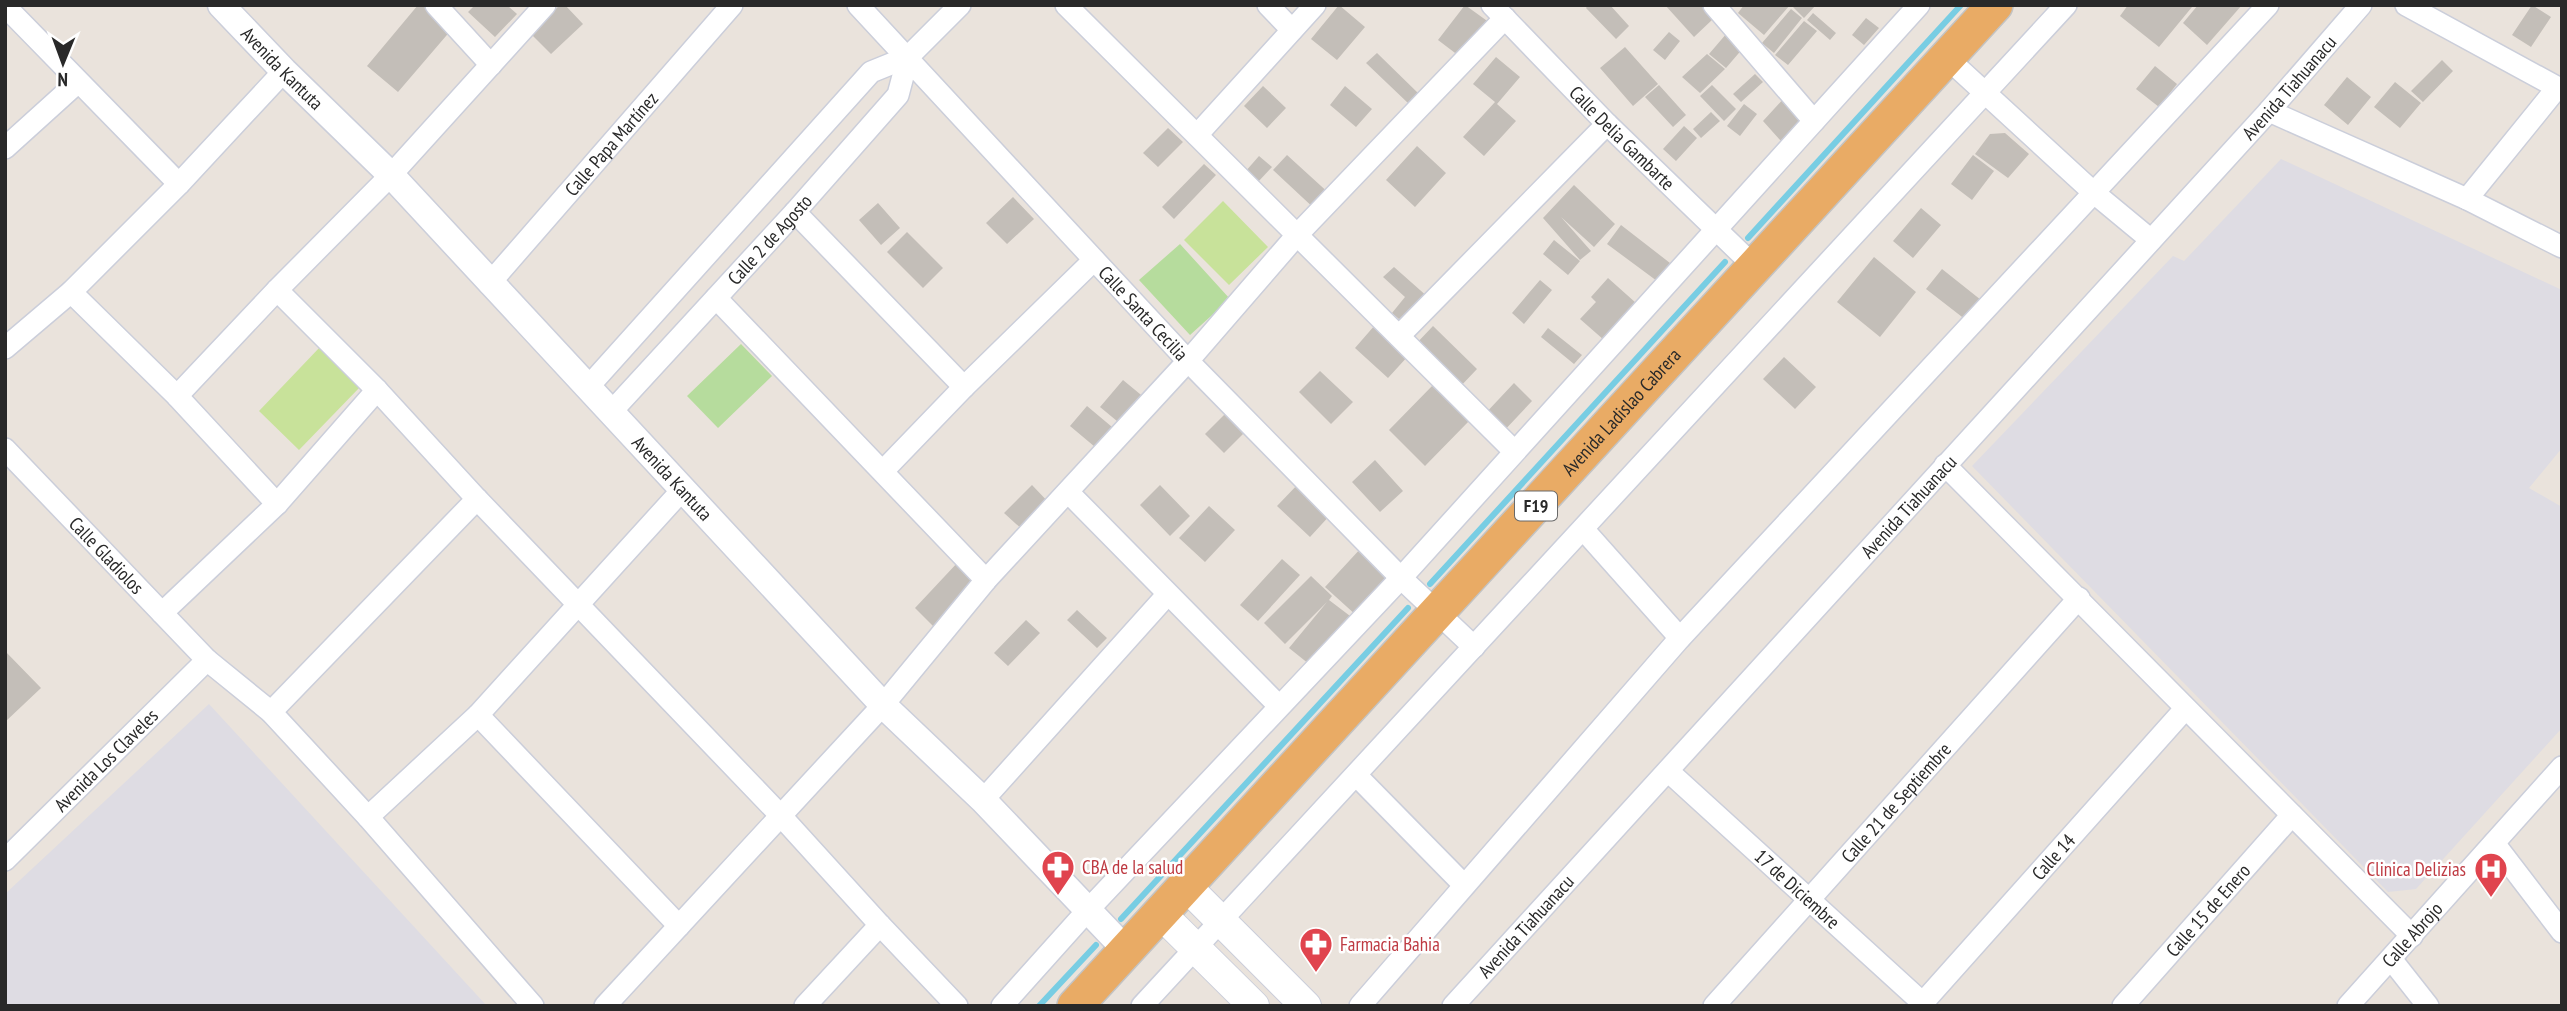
<svg xmlns="http://www.w3.org/2000/svg" width="2567" height="1011" viewBox="0 0 2567 1011" font-family="'PT Sans Narrow',sans-serif">
	<rect width="100%" height="100%" fill="#eae3dc"/>
	<!-- industrial -->
	<path fill="#dedce3" d="M2281 159 2562 290V448L2529 488 2562 507V728L2416 889 2388 892 1972 466 2173 256 2184 261Z
		M209 704 487 1006H5V894Z"/>
	<!-- green -->
	<path fill="#b6dc9d" d="M1180 244 1230 299 1190 335 1139 280Z
		M741 344 772 376 718 428 687 396Z"/>
	<!-- pitch -->
	<path fill="#c8e29a" d="M1223 201 1268 247 1229 285 1184 240Z
		M320 347 361 386 299 450 259 411Z"/>
	<g fill="none" stroke-linecap="round" stroke-linejoin="round">
		<!-- stream -->
		<path stroke="#78cde3" stroke-width="6" d="M1748 238 1961 5
			M1430 584 1725 262
			M1121 919 1408 608
			M1039 1006 1096 945"/>
	</g>
	<!-- building -->
	<path fill="#c3beb8" d="M418 5H424L452 29 398 92 367 66Z
		M475 5H507L517 14 495 37 468 12Z
		M560 5H565L583 24 551 54 530 33Z
		M1339 5 1365 27 1337 60 1311 39Z
		M1465 5 1490 23 1463 59 1438 40Z
		M1588 5H1610L1629 26 1616 39 1586 8Z
		M1665 5H1701L1713 19 1694 37Z
		M1744 5H1790L1764 35 1738 13Z
		M1795 5H1816L1804 18 1793 7Z
		M2128 5H2190L2192 7 2159 47 2120 16Z
		M2198 5H2242L2207 45 2183 23Z
		M2532 5 2551 17 2531 47 2512 35Z
		M1791 9 1802 18 1774 53 1762 43Z
		M1813 13 1836 33 1830 40 1807 20Z
		M1866 18 1879 28 1864 45 1852 35Z
		M1804 21 1817 31 1788 65 1775 55Z
		M1669 32 1680 41 1665 60 1653 50Z
		M1727 33 1744 47 1726 68 1709 54Z
		M1625 47 1658 84 1633 106 1600 68Z
		M1377 53 1419 94 1409 104 1366 63Z
		M1707 54 1725 69 1700 93 1682 77Z
		M1496 57 1520 77 1497 104 1516 121 1484 156 1463 137 1495 102 1473 84Z
		M2442 60 2453 71 2423 102 2411 91Z
		M2155 66 2177 84 2159 107 2136 89Z
		M1755 74 1763 82 1741 102 1733 94Z
		M2347 77 2371 97 2348 125 2324 105Z
		M2395 82 2421 103 2400 128 2374 107Z
		M1659 85 1686 115 1673 127 1645 97Z
		M1712 85 1736 109 1724 121 1700 96Z
		M1263 86 1286 108 1267 128 1244 106Z
		M1345 86 1372 109 1356 127 1330 105Z
		M1786 96 1804 116 1781 141 1763 121Z
		M1744 104 1757 114 1740 136 1727 126Z
		M1711 112 1720 121 1701 138 1693 129Z
		M1684 126 1697 138 1676 161 1663 149Z
		M1168 128 1183 142 1158 167 1143 153Z
		M2005 133 2029 154 2008 178 1975 154 1990 134Z
		M1417 146 1446 173 1415 207 1386 180Z
		M1287 155 1332 196 1317 211 1273 170Z
		M1973 155 1994 171 1972 200 1951 184Z
		M1259 156 1272 167 1257 183 1245 172Z
		M1204 164 1216 175 1174 219 1162 207Z
		M1574 185 1615 224 1594 247 1561 217 1591 251 1580 260 1543 218Z
		M1013 197 1034 219 1007 244 986 223Z
		M878 203 900 228 881 245 859 220Z
		M1921 208 1941 225 1913 258 1893 241Z
		M1621 225 1670 263 1657 281 1607 244Z
		M907 232 943 268 923 288 887 252Z
		M1554 240 1580 261 1568 275 1543 254Z
		M1874 257 1916 292 1880 337 1837 302Z
		M1394 267 1429 298 1406 325 1392 313 1405 297 1383 277Z
		M1942 269 1981 300 1966 320 1926 289Z
		M1608 278 1636 303 1604 340 1580 319 1596 302 1591 297Z
		M1540 280 1552 290 1524 324 1512 313Z
		M1375 325 1409 355 1388 378 1355 348Z
		M1433 326 1477 369 1458 389 1414 346Z
		M1548 328 1582 355 1574 364 1541 337Z
		M1784 357 1816 387 1795 409 1763 379Z
		M1320 371 1353 402 1331 424 1299 392Z
		M1123 380 1146 399 1123 426 1100 407Z
		M1514 383 1532 401 1501 434 1483 416Z
		M1433 385 1469 421 1425 466 1389 430Z
		M1087 406 1118 432 1101 452 1070 426Z
		M1226 413 1245 432 1224 453 1205 434Z
		M1375 460 1403 491 1380 512 1352 482Z
		M1300 482 1332 513 1310 537 1277 506Z
		M1032 485 1052 506 1025 532 1004 513Z
		M1160 485 1190 516 1170 536 1140 505Z
		M1209 506 1235 530 1205 562 1179 538Z
		M1362 547 1394 577 1357 616 1325 587Z
		M1282 559 1300 575 1258 621 1240 605Z
		M959 561 977 584 935 628 915 608Z
		M1311 576 1332 596 1329 600 1354 619 1314 668 1289 648 1327 602 1285 644 1264 623Z
		M1077 610 1107 638 1097 648 1067 620Z
		M1026 620 1040 633 1008 666 994 653Z
		M5 651 41 688 5 722Z"/>
	<g fill="none" stroke-linecap="round" stroke-linejoin="round">
		<defs>
			<g id="minor">
				<path d="M436 5 491 65"/>
				<path id="s1" d="M858 5 1188 361 1401 578 1474 647"/>
				<path d="M1066 5 1514 451"/>
				<path d="M1268 5 1292 30"/>
				<path id="s2" d="M1492 5 1607 124 1755 267"/>
				<path d="M1714 5 1814 121"/>
				<path d="M2406 5 2562 90"/>
				<path d="M5 6 179 184"/>
				<path d="M1946 57 2093 192 2151 240"/>
				<path d="M2269 111 2467 199 2562 247"/>
				<path d="M1197 135 1315 5"/>
				<path d="M5 148 78 82"/>
				<path d="M2467 199 2557 88"/>
				<path d="M795 212 964 387"/>
				<path id="s3" d="M489 284 732 5"/>
				<path d="M277 290 377 390 477 499 781 816 880 925 957 1006"/>
				<path d="M71 292 177 396 277 504"/>
				<path d="M716 298 986 580"/>
				<path d="M1399 336 1607 124"/>
				<path d="M5 348 71 292 179 184 284 71"/>
				<path d="M589 386 871 72 908 57 960 5"/>
				<path d="M177 396 277 290 391 175 545 5"/>
				<path id="s4" d="M612 411 795 212 898 95 908 57"/>
				<path id="s5" d="M5 449 207 660 271 712 368 817 533 1006"/>
				<path d="M1945 465 2412 936"/>
				<path d="M883 471 964 387 1094 260"/>
				<path d="M1068 492 1279 706"/>
				<path d="M1583 529 1680 638"/>
				<path d="M162 613 277 504 377 390"/>
				<path d="M271 712 477 499"/>
				<path d="M478 715 679 926"/>
				<path id="s6" d="M1668 771 1926 1006"/>
				<path d="M1356 775 1464 885"/>
				<path d="M983 800 1167 595"/>
				<path d="M368 817 478 715 683 489"/>
				<path d="M2494 843 2562 932"/>
				<path id="s7" d="M5 860 207 660"/>
				<path d="M2391 959 2428 1006"/>
				<path d="M605 1006 883 705 986 580 1188 361 1297 235 1505 18"/>
				<path d="M805 1006 880 925"/>
				<path d="M1002 1006 1087 911 1401 578 1919 5"/>
				<path d="M1142 1006 2066 5"/>
				<path d="M1360 1006 1680 638 2268 5"/>
				<path id="s8" d="M1453 1006 2269 111 2361 5"/>
				<path id="s9" d="M1714 1006 2079 598"/>
				<path id="s10" d="M1920 1006 2185 709"/>
				<path id="s11" d="M2123 1006 2292 815"/>
				<path id="s12" d="M2348 1006 2562 767"/>
			</g>
			<g id="tertiary">
				<path id="s13" d="M221 5 284 71 391 175 883 705 983 800 1126 950"/>
			</g>
			<path id="secondary" d="M1185 885 1306 1006
				M1160 913 1254 1006"/>
			<g id="trunk">
				<path id="s14" d="M1075 1006 1995 5"/>
			</g>
		</defs>
		<!-- minor casing -->
		<use href="#minor" stroke="#cbceda" stroke-width="24"/>
		<!-- tertiary casing -->
		<use href="#tertiary" stroke="#cbceda" stroke-width="29"/>
		<!-- secondary casing -->
		<use href="#secondary" stroke="#cbceda" stroke-width="32"/>
		<!-- trunk casing -->
		<use href="#trunk" stroke="#c3c3c3" stroke-width="38"/>
		<!-- minor -->
		<use href="#minor" stroke="#fff" stroke-width="21"/>
		<!-- tertiary -->
		<use href="#tertiary" stroke="#fff" stroke-width="26"/>
		<!-- secondary -->
		<use href="#secondary" stroke="#fff" stroke-width="30"/>
		<!-- trunk -->
		<use href="#trunk" stroke="#e9ab65" stroke-width="35"/>
	</g>
	<!-- icons -->
	<defs>
		<symbol id="pharmacy-pin" viewBox="-11 -11 22 30"><path d="M0 17L-7.5 6A9.5 9.5 0 1 1 7.5 6Z" fill="#e0444e" stroke="#fff"/><path d="M-2-6h4v4h4v4h-4v4h-4v-4h-4v-4h4Z" fill="#fff"/></symbol>
		<symbol id="hospital-pin" viewBox="-11 -11 22 30"><path d="M0 17L-7.5 6A9.5 9.5 0 1 1 7.5 6Z" fill="#e0444e" stroke="#fff"/><path d="M-5-5h3v3.5h4V-5h3V5h-3V1.5h-4V5h-3Z" fill="#fff"/></symbol>
	</defs>
	<g fill-rule="evenodd">
		<use href="#pharmacy-pin" x="1039" y="848" width="38" height="52"/>
		<use href="#hospital-pin" x="2472" y="850" width="38" height="52"/>
		<use href="#pharmacy-pin" x="1297" y="925" width="38" height="52"/>
	</g>
	<g text-anchor="middle" stroke-width="5" stroke-linejoin="round" paint-order="stroke">
		<!-- shield labels -->
		<rect fill="#fff" stroke="#696969" stroke-width="2" x="1515" y="491.5" width="42" height="29" rx="5"/>
		<g font-size="18" font-weight="bold" fill="#292929">
			<text x="1536" y="512">F19</text>
		</g>
		<!-- street labels -->
		<g font-size="19" fill="#292929" stroke="#fff">
			<text dy="7" stroke="none"><textPath href="#s13" startOffset="88">Avenida Kantuta</textPath></text>
			<text dy="7" stroke="none"><textPath href="#s8" startOffset="1242">Avenida Tiahuanacu</textPath></text>
			<text dy="7" stroke="none"><textPath href="#s2" startOffset="186">Calle Delia Gambarte</textPath></text>
			<text dy="7" stroke="none"><textPath href="#s3" startOffset="186">Calle Papa Martínez</textPath></text>
			<text dy="7" stroke="none"><textPath href="#s4" startOffset="233">Calle 2 de Agosto</textPath></text>
			<text dy="7" stroke="none"><textPath href="#s1" startOffset="420">Calle Santa Cecilia</textPath></text>
			<text dy="7" stroke="none"><textPath href="#s14" startOffset="807">Avenida Ladislao Cabrera</textPath></text>
			<text dy="7" stroke="none"><textPath href="#s13" startOffset="654">Avenida Kantuta</textPath></text>
			<text dy="7" stroke="none"><textPath href="#s8" startOffset="676">Avenida Tiahuanacu</textPath></text>
			<text dy="7" stroke="none"><textPath href="#s5" startOffset="147">Calle Gladiolos</textPath></text>
			<text dy="7" stroke="none"><textPath href="#s7" startOffset="142">Avenida Los Claveles</textPath></text>
			<text dy="7" stroke="none"><textPath href="#s9" startOffset="273">Calle 21 de Septiembre</textPath></text>
			<text dy="7" stroke="none"><textPath href="#s10" startOffset="200">Calle 14</textPath></text>
			<text dy="7" stroke="none"><textPath href="#s6" startOffset="175">17 de Diciembre</textPath></text>
			<text dy="7" stroke="none"><textPath href="#s11" startOffset="128">Calle 15 de Enero</textPath></text>
			<text dy="7" stroke="none"><textPath href="#s8" startOffset="108">Avenida Tiahuanacu</textPath></text>
			<text dy="7" stroke="none"><textPath href="#s12" startOffset="96">Calle Abrojo</textPath></text>
		</g>
		<!-- health labels -->
		<g font-size="19" fill="#be3a42" stroke="#fff" text-anchor="start">
			<text x="1082" y="874">CBA de la salud</text>
			<text x="2466" y="876" text-anchor="end">Clinica Delizias</text>
			<text x="1340" y="951">Farmacia Bahia</text>
		</g>
	</g>
	<!-- border -->
	<rect width="2567" height="1011" fill="none" stroke="#292929" stroke-width="14"/>
	<!-- north arrow -->
	<g transform="translate(63 63) rotate(181)" stroke="#ffffff" stroke-width="5" paint-order="stroke">
	<path d="M0-5L12 26L0 18L-12 26Z" fill="#292929"/>
	<text y="-10" font-size="19" font-weight="bold" text-anchor="middle" fill="#292929">N</text>
	</g>
</svg>
